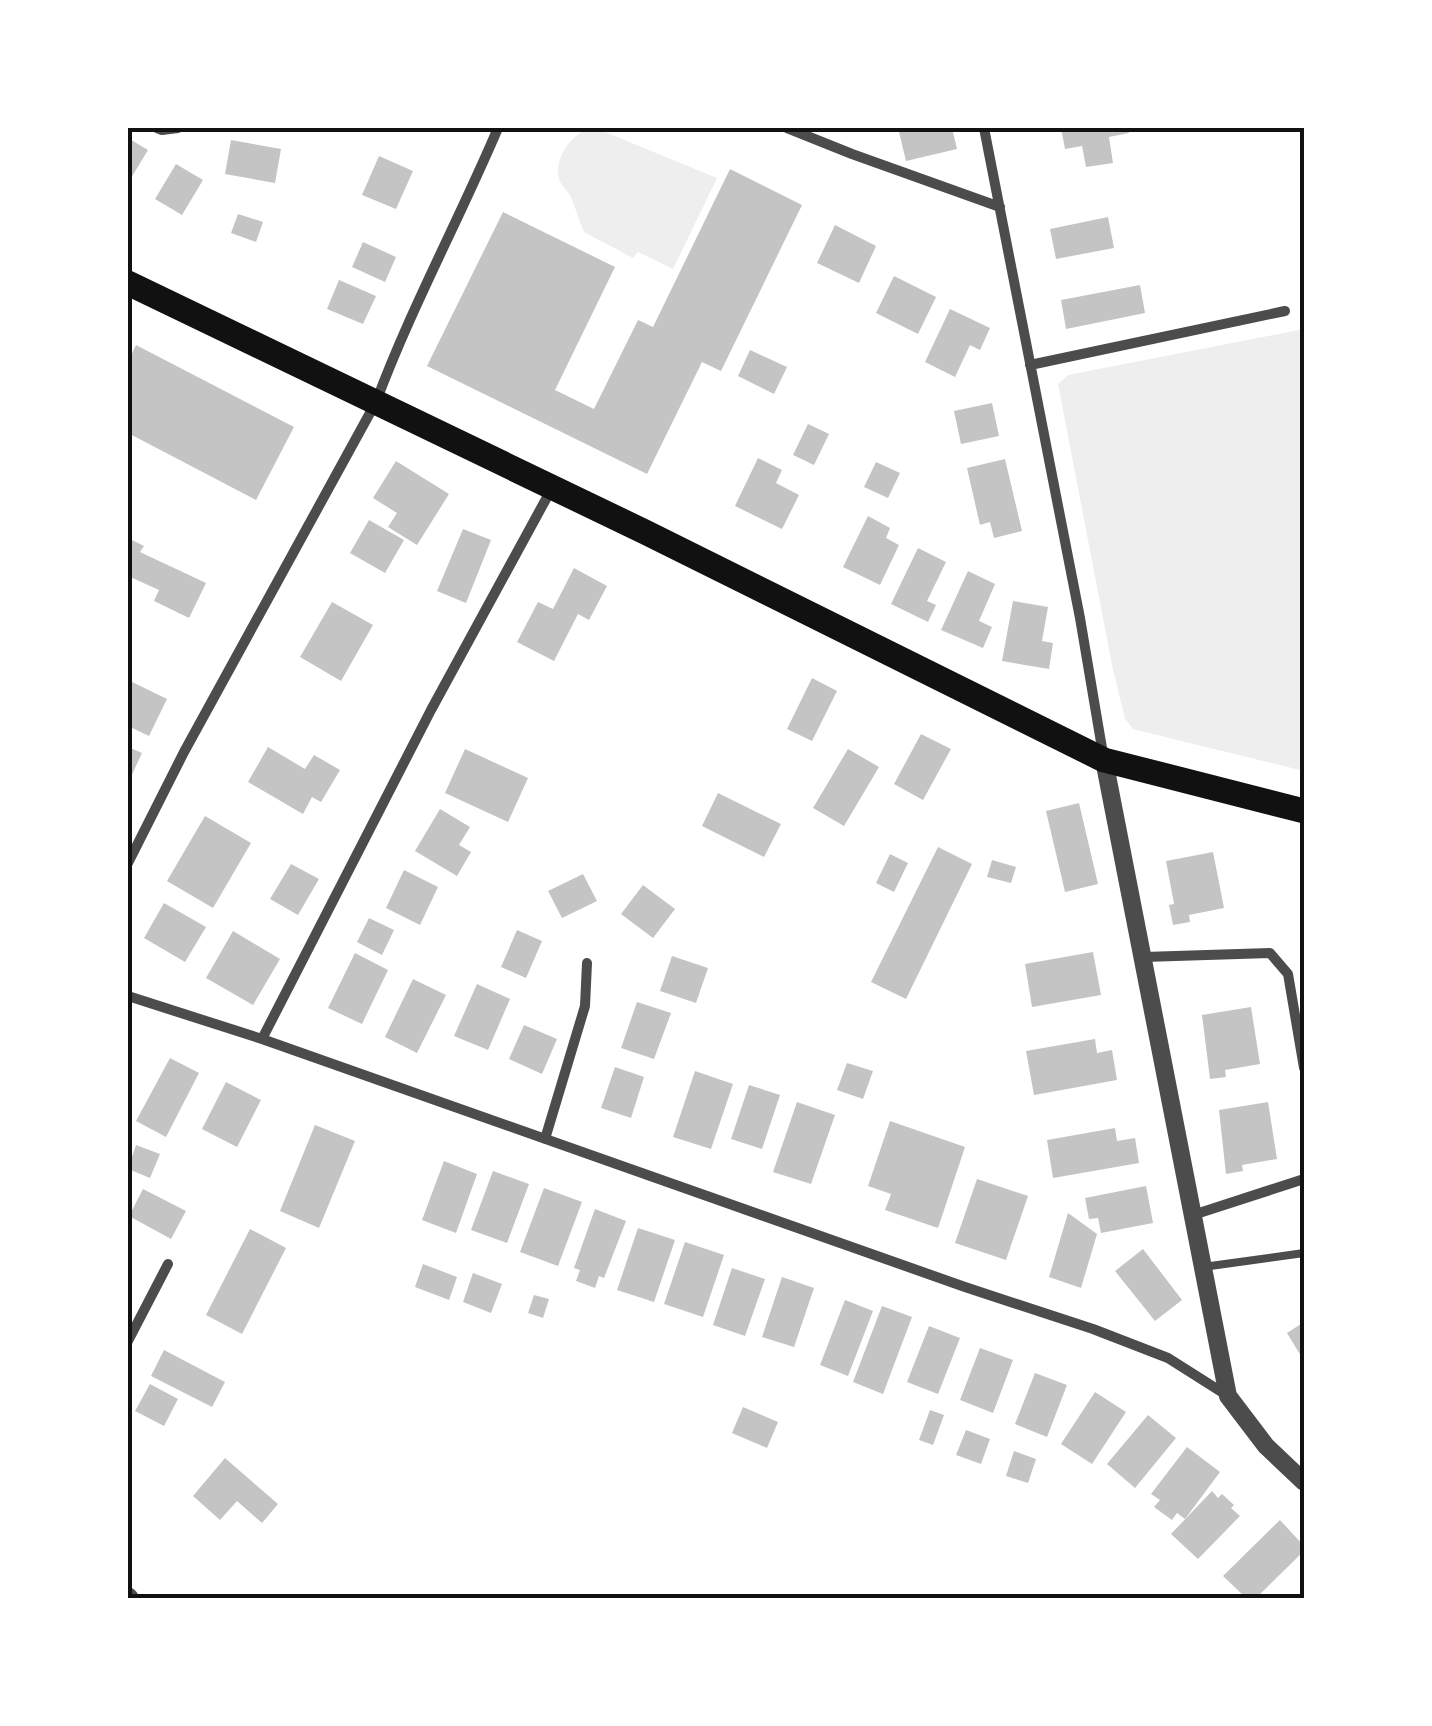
<svg xmlns="http://www.w3.org/2000/svg" width="1432" height="1726" viewBox="0 0 1432 1726" font-family="'Varela Round',sans-serif">
	<rect width="100%" height="100%" fill="#fff"/>
	<!-- green -->
	<path fill="#eee" d="M587 130H600L717 178 673 269 638 252 633 258 584 232C579 220 575 206 570 195 567 190 562 186 560 181 552 162 570 135 587 130Z
		M1304 329V771L1133 729 1125 719 1112 665 1058 384 1068 375Z"/>
	<!-- building -->
	<path fill="#c4c4c4" d="M898 128H952L957 149 906 161Z
		M1061 128H1128L1129 133 1109 137 1113 163 1086 167 1082 146 1065 149Z
		M128 138 148 150 128 183Z
		M231 140 281 149 275 183 225 174Z
		M379 156 413 171 396 209 362 195Z
		M176 164 203 180 182 215 155 199Z
		M730 169 802 205 721 371 702 362 647 474 427 366 503 212 615 267 555 390 594 409 638 320 653 327Z
		M238 214 263 222 256 242 231 233Z
		M1108 217 1114 248 1056 259 1050 229Z
		M835 225 876 246 859 283 817 263Z
		M363 242 396 257 385 282 352 267Z
		M894 276 936 297 918 334 876 313Z
		M339 280 376 296 363 324 327 309Z
		M1140 285 1145 313 1066 329 1061 300Z
		M950 309 990 328 980 350 970 345 955 377 925 362Z
		M136 345 294 427 256 500 128 433V362Z
		M750 350 787 367 774 394 738 376Z
		M992 403 999 436 961 444 954 411Z
		M808 424 829 434 814 465 793 455Z
		M758 458 782 470 776 483 799 495 782 529 735 506Z
		M1005 459 1022 531 994 538 990 522 980 525 967 468Z
		M396 461 449 494 417 545 388 527 397 513 373 498Z
		M876 462 900 473 888 498 864 487Z
		M868 516 890 528 886 538 899 545 880 585 843 567Z
		M369 520 404 540 385 573 350 553Z
		M463 529 491 540 466 603 437 591Z
		M128 538 144 546 140 552 206 583 189 618 154 601 159 590 128 576 131 563 128 562Z
		M918 548 946 562 927 601 936 605 928 622 891 604Z
		M574 568 607 586 589 620 578 614 554 661 517 642 538 602 553 609Z
		M968 571 995 584 979 621 992 627 983 648 941 630Z
		M1013 601 1048 607 1042 641 1053 643 1049 669 1002 661Z
		M332 602 373 625 341 681 300 657Z
		M812 678 837 691 812 741 787 729Z
		M128 680 167 699 149 736 128 726Z
		M921 734 951 749 923 800 894 784Z
		M128 747 142 753 128 783Z
		M268 747 305 769 314 755 340 770 321 802 312 797 303 814 248 782Z
		M465 749 528 778 508 822 445 793Z
		M848 749 879 767 844 826 813 808Z
		M718 793 781 824 764 857 702 826Z
		M1079 803 1098 884 1065 892 1046 811Z
		M440 809 470 827 459 845 471 852 457 876 415 851Z
		M205 816 251 843 213 908 167 881Z
		M938 847 972 864 906 999 871 982Z
		M1213 852 1224 908 1189 915 1190 922 1173 925 1169 905 1174 904 1166 861Z
		M890 854 908 863 894 892 876 883Z
		M992 860 1016 867 1011 883 987 877Z
		M291 864 319 879 298 915 270 899Z
		M404 870 438 887 420 925 386 908Z
		M583 874 597 901 562 918 548 891Z
		M643 885 675 909 653 938 621 914Z
		M164 903 206 927 185 962 144 938Z
		M369 918 394 930 382 955 357 942Z
		M517 930 542 941 526 978 501 967Z
		M233 931 280 959 253 1005 206 978Z
		M1093 952 1101 995 1032 1007 1025 964Z
		M355 953 388 970 362 1024 328 1008Z
		M672 956 708 968 696 1003 660 991Z
		M413 979 446 995 417 1053 385 1037Z
		M477 984 510 999 488 1050 454 1036Z
		M637 1002 671 1013 654 1059 621 1048Z
		M1251 1007 1260 1064 1225 1070 1226 1077 1210 1079 1202 1015Z
		M524 1025 557 1039 542 1074 509 1059Z
		M1095 1039 1097 1053 1112 1050 1117 1080 1034 1095 1026 1051Z
		M170 1058 199 1073 166 1137 136 1121Z
		M847 1063 873 1071 863 1099 837 1090Z
		M615 1067 644 1077 631 1118 601 1108Z
		M695 1071 733 1084 711 1149 673 1137Z
		M226 1082 261 1100 237 1147 202 1129Z
		M749 1085 780 1095 762 1149 731 1139Z
		M797 1102 835 1115 811 1184 773 1172Z
		M1268 1102 1277 1159 1242 1165 1243 1171 1226 1174 1219 1110Z
		M890 1121 965 1147 938 1228 885 1210 891 1194 868 1186Z
		M315 1125 355 1141 319 1228 280 1211Z
		M1115 1128 1117 1141 1135 1138 1139 1163 1053 1178 1047 1140Z
		M136 1145 160 1154 150 1178 128 1169Z
		M444 1161 477 1174 456 1233 422 1220Z
		M493 1171 529 1184 507 1243 471 1230Z
		M977 1179 1028 1196 1006 1260 955 1243Z
		M1146 1186 1153 1223 1101 1233 1098 1218 1089 1219 1085 1198Z
		M544 1188 582 1202 558 1266 520 1252Z
		M143 1189 186 1211 171 1239 129 1216Z
		M595 1209 626 1221 604 1278 599 1276 595 1288 576 1281 580 1270 574 1268Z
		M1068 1213 1097 1234 1081 1288 1049 1277Z
		M638 1228 675 1240 654 1302 617 1290Z
		M250 1229 286 1248 242 1334 206 1315Z
		M685 1242 724 1255 703 1317 664 1304Z
		M1143 1249 1182 1300 1155 1321 1115 1271Z
		M423 1264 457 1277 449 1300 415 1287Z
		M732 1268 765 1279 745 1336 713 1325Z
		M473 1273 502 1284 491 1313 463 1302Z
		M782 1277 814 1288 794 1347 762 1337Z
		M534 1295 549 1299 543 1318 528 1313Z
		M845 1300 873 1311 848 1376 820 1365Z
		M882 1306 912 1317 883 1394 853 1382Z
		M1304 1322V1361L1287 1333Z
		M929 1326 960 1338 938 1394 907 1382Z
		M980 1348 1013 1360 993 1413 960 1400Z
		M164 1350 225 1382 212 1407 151 1376Z
		M1035 1373 1067 1385 1047 1437 1015 1424Z
		M150 1384 178 1399 164 1426 135 1411Z
		M1095 1392 1126 1412 1092 1464 1061 1444Z
		M743 1407 778 1422 767 1448 732 1433Z
		M930 1410 944 1415 933 1445 919 1440Z
		M1148 1415 1176 1438 1135 1488 1107 1464Z
		M966 1430 990 1439 981 1464 956 1455Z
		M1187 1447 1220 1472 1185 1519 1177 1513 1172 1520 1154 1507 1160 1500 1151 1494Z
		M1014 1451 1036 1459 1028 1483 1006 1476Z
		M225 1458 278 1504 262 1523 237 1501 220 1520 193 1496Z
		M1212 1491 1218 1498 1222 1494 1234 1505 1231 1508 1240 1516 1198 1559 1171 1534Z
		M1280 1520 1304 1546V1551L1256 1598H1246L1223 1576Z"/>
	<g fill="none" stroke-linecap="round" stroke-linejoin="round">
		<!-- service -->
		<path stroke="#4c4c4c" stroke-width="8" d="M1203 1267 1304 1253"/>
		<!-- minor -->
		<path stroke="#4c4c4c" stroke-width="10" d="M157 128 162 130 178 128
			M787 128 852 154 1000 207
			M984 128 1080 618 1103 754
			M1030 365 1285 311
			M128 863 184 752 376 402C411 308 459 220 498 128
			M1144 957 1270 953 1288 974 1304 1068
			M128 996 262 1039 965 1287 1093 1329 1168 1358 1228 1396
			M262 1039 431 710 552 488
			M545 1139 585 1006 587 963
			M1193 1215 1304 1179
			M128 1341 168 1264"/>
		<!-- tertiary -->
		<path stroke="#4c4c4c" stroke-width="18" d="M1104 760 1228 1396 1266 1446 1304 1482
			M128 1596 130 1598"/>
		<!-- primary -->
		<path stroke="#111" stroke-width="25" d="M128 283 645 532 1104 760 1304 811"/>
	</g>
	<!-- border -->
	<rect width="1432" height="1726" fill="none" stroke="#ffffff" stroke-width="260"/>
	<rect x="130" y="130" width="1172" height="1466" fill="none" stroke="#111" stroke-width="4"/>
</svg>
